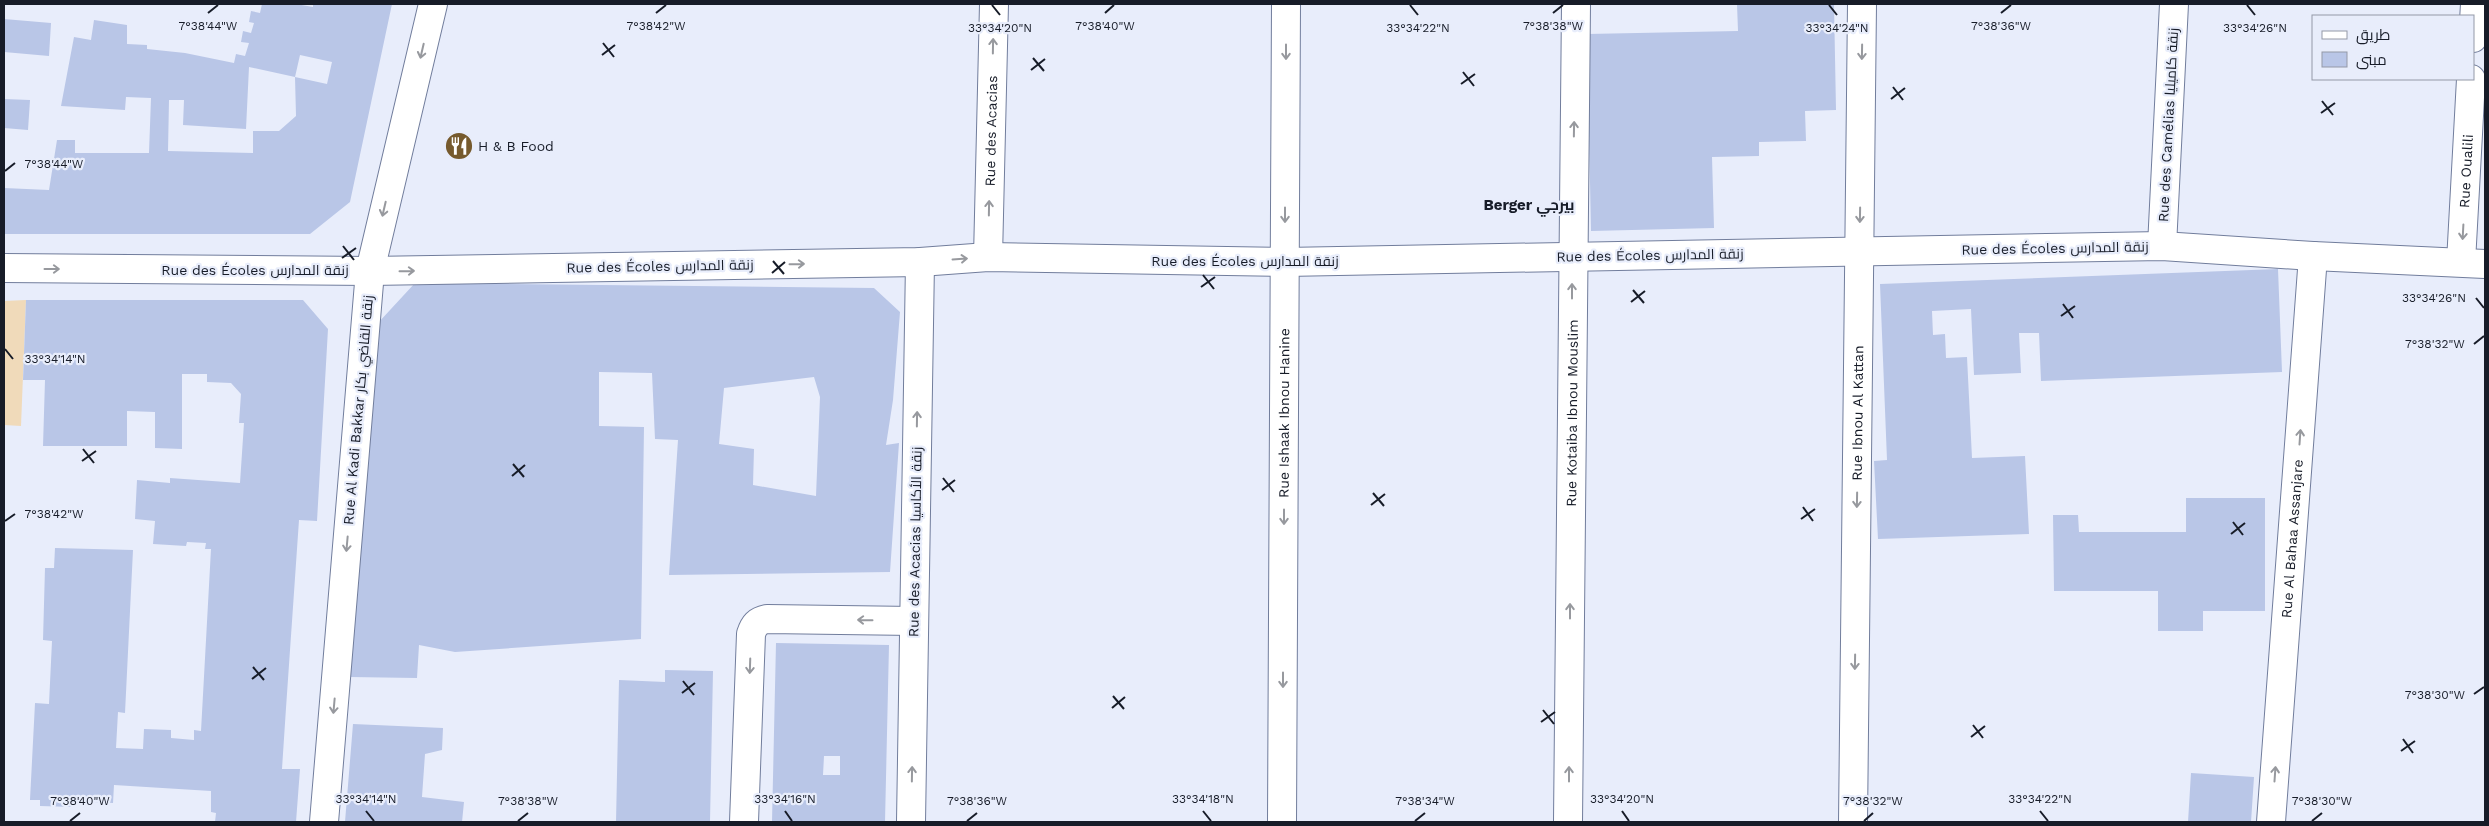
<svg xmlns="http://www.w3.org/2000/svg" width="2489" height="826" viewBox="0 0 2489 826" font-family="'Work Sans',Cairo,sans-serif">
	<rect width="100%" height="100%" fill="#e8edfb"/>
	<!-- green -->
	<path fill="#f0daba" d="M26 300 21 426 4 425V301Z"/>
	<!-- building -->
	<path fill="#b9c6e7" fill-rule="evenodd" d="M262 4H296L313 7V4H392L350 202 310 234H4V188L49 190 57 140H75V153H149L151 98 126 97 125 110 61 106 74 37 91 40 94 20 127 25V44L147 45V49L185 53 234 63 236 54 245 56 249 43 241 42 243 31 251 33 254 23 249 22 251 11 260 13ZM300 55 332 62 327 84 295 77ZM249 67 295 77 296 116 279 131H253V153L168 151 169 100H184L183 125 246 129Z
		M1737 4H1834L1836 110 1805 111 1806 141 1759 142V156L1712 157 1714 228 1591 231 1587 34 1738 31Z
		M4 19 51 23 49 56 4 52Z
		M4 99 30 100 28 130 4 128Z
		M2278 269 2282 372 2041 381 2039 333H2019L2021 373 1974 375 1971 309 1932 311 1933 335 1945 334 1946 358 1967 357 1972 458 2025 456 2029 534 1878 539 1874 461 1887 460 1880 284Z
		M415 283 874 288 900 312 893 400 886 445 899 443 890 572 669 575 678 440 655 439 652 373 599 372V426L644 427 641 639 455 652 419 645 417 678 350 677 378 323ZM814 377 820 397 816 496 753 485 754 449 719 444 724 388Z
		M26 300H303L328 329 317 521 299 520 286 708 282 769H300L296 822H215L216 813 211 812V791L114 785 113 803 73 801V807L40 806V800H30L35 703 49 704 52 641 43 640 45 568H54L55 548 133 550 125 713 118 712 116 748 143 749 144 729 171 730V738L194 740V730L201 731 211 549H205L206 543 187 542 186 546 153 544 155 521 135 519 137 480 170 483V478L240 483 244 423H239L241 394 231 383 207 382V374H182V449L155 448V412L127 411V446H43L45 380H23Z
		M2186 498H2265V611H2203V631H2158V591H2054L2053 515H2078L2079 532H2186Z
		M776 643 889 645 885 822H772ZM824 756H840V775H823Z
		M665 670 713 671 710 822H616L619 680 665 682Z
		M353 724 443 728 442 750 425 754 422 797 464 802 462 822H345Z
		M2191 773 2254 777 2251 822H2188Z"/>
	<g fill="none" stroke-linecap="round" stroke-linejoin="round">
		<defs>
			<g id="street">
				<path d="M2473 38 2475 4"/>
				<path d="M2162 246 2174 4"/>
				<path id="s1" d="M988 257 994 4"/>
				<path id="s2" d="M2461 262 2471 79"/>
				<path d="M4 268 370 271 920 262 988 257 1285 262 2162 246 2313 256 2485 264"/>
				<path d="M324 822 370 271 433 4"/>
				<path d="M744 822 751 634C754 625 757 621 767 619L914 621"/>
				<path d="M911 822 920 262"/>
				<path id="s3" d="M1282 822 1286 4"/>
				<path id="s4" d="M1568 822 1576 4"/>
				<path id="s5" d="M1853 822 1862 4"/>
				<path id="s6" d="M2271 822 2313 256"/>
			</g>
		</defs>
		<!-- street casing -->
		<use href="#street" stroke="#717d9c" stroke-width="30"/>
		<!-- street -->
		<use href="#street" stroke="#fff" stroke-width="28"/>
	</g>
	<!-- one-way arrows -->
	<defs><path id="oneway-shaft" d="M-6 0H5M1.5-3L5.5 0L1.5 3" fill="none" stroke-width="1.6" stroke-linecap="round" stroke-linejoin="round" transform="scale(1.25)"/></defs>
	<g stroke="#97999e">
		<use href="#oneway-shaft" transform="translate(993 46) rotate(-89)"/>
		<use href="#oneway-shaft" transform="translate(422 51) rotate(103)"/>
		<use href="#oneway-shaft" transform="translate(1286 52) rotate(90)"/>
		<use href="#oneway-shaft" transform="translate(1862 52) rotate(91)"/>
		<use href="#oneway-shaft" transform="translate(1574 129) rotate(-89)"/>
		<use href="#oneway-shaft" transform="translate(989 208) rotate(-89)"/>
		<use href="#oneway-shaft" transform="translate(384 209) rotate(103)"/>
		<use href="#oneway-shaft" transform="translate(1285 215) rotate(90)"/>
		<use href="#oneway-shaft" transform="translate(1860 215) rotate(91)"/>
		<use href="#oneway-shaft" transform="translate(2463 232) rotate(93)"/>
		<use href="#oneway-shaft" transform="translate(960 259) rotate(-4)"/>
		<use href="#oneway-shaft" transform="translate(797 264) rotate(-1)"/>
		<use href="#oneway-shaft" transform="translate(52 269)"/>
		<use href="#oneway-shaft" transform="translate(407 271) rotate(-1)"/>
		<use href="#oneway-shaft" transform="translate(1572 291) rotate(-90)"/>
		<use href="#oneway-shaft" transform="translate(917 419) rotate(-89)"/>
		<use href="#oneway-shaft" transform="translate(2300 437) rotate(-86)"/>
		<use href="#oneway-shaft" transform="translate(1857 500) rotate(91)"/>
		<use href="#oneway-shaft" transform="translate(1284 517) rotate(90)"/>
		<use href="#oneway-shaft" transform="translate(347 544) rotate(95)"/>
		<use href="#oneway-shaft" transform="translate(1570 611) rotate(-90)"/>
		<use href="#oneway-shaft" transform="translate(865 620) rotate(-179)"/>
		<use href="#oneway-shaft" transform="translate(1855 662) rotate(91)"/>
		<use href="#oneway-shaft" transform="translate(750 666) rotate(92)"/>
		<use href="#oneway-shaft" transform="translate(1283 680) rotate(90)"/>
		<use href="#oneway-shaft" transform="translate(334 706) rotate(95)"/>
		<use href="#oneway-shaft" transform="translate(912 774) rotate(-89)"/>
		<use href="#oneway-shaft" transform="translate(1569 774) rotate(-90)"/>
		<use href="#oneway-shaft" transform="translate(2275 774) rotate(-86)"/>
	</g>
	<!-- ticks -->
	<path fill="none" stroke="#171c28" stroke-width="2" d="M992 5 1000 15M1410 5 1418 15M1829 5 1837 15M2247 5 2255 15M208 13 218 5M656 13 666 5M1105 13 1114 5M1553 13 1563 5M2001 13 2011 5M603 43 614 57M602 55 615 45M1033 58 1044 71M1031 70 1045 59M1463 72 1474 86M1461 84 1475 74M1893 87 1903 100M1891 99 1905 88M2322 101 2333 115M2321 113 2335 103M5 171 15 163M343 246 354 260M342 258 356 248M773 261 784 274M772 273 785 262M1203 275 1214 289M1201 287 1215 277M1633 290 1644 303M2476 298 2484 308M1631 302 1645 291M2063 304 2073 318M2061 316 2075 306M2474 344 2484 336M5 349 13 359M83 449 94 463M82 461 96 451M513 464 524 477M512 476 525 465M943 478 954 492M942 490 955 480M1373 493 1384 506M1371 505 1385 494M1803 507 1813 521M1801 519 1815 509M5 521 15 514M2233 522 2243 535M2231 534 2245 523M253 667 264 680M252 679 266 668M683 681 694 695M682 693 695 683M2474 694 2484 687M1113 696 1124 709M1112 708 1125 697M1543 710 1554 724M1541 722 1555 712M1973 725 1983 738M1971 737 1985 726M2403 739 2413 753M2401 751 2415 741M366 811 374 821M785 811 792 821M1203 811 1211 821M1622 811 1629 821M2040 811 2048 821M70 821 80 813M518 821 528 813M967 821 977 813M1415 821 1425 813M1864 821 1873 813M2312 821 2322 813"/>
	<!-- icons -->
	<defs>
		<symbol id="restaurant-disc" viewBox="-11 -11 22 22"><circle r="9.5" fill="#765a2d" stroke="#e8edfb"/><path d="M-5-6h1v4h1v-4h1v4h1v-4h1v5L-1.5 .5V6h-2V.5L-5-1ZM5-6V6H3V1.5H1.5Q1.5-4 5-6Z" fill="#fff"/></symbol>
	</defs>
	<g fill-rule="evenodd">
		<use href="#restaurant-disc" x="443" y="130" width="32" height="32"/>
	</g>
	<g text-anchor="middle" stroke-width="4.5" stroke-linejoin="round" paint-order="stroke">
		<!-- street labels -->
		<g font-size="14" fill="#171c28" stroke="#e8edfb">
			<text transform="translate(2168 125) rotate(-87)" y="5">Rue des Camélias زنقة كاميليا</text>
			<text dy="5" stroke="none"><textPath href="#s1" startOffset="126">Rue des Acacias</textPath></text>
			<text dy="5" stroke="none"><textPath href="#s2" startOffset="91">Rue Oualili</textPath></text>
			<text transform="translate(2055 248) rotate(-1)" y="5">Rue des Écoles زنقة المدارس</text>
			<text transform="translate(1650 255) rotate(-1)" y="5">Rue des Écoles زنقة المدارس</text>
			<text x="1245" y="266">Rue des Écoles زنقة المدارس</text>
			<text transform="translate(660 266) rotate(-1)" y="5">Rue des Écoles زنقة المدارس</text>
			<text x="255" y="275">Rue des Écoles زنقة المدارس</text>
			<text transform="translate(358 410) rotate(-85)" y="5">Rue Al Kadi Bakkar زنقة القاضي بكار</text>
			<text dy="5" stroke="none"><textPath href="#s3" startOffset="409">Rue Ishaak Ibnou Hanine</textPath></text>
			<text dy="5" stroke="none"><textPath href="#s4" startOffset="409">Rue Kotaiba Ibnou Mouslim</textPath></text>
			<text dy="5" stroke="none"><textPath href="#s5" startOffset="409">Rue Ibnou Al Kattan</textPath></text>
			<text dy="5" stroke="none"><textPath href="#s6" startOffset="284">Rue Al Bahaa Assanjare</textPath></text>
			<text transform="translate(915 542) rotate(-89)" y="5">Rue des Acacias زنقة الأكاسيا</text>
		</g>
		<!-- poi labels -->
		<g font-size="14" fill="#171c28" stroke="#e8edfb" text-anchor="start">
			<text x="478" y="151">H &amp; B Food</text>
		</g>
		<!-- neighbourhood labels -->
		<g font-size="15" font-weight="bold" fill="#171c28" stroke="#e8edfb">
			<text x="1529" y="210">Berger بيرجي</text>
		</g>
	</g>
	<g font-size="12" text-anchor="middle" fill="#171c28" stroke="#e8edfb" stroke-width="4.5" stroke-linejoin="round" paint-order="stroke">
		<text x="208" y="30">7°38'44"W</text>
		<text x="656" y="30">7°38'42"W</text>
		<text x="1105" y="30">7°38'40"W</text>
		<text x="1553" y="30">7°38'38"W</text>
		<text x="2001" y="30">7°38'36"W</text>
		<text x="1000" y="32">33°34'20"N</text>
		<text x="1418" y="32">33°34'22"N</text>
		<text x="1837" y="32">33°34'24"N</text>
		<text x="2255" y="32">33°34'26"N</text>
		<text x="54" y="168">7°38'44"W</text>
		<text x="2434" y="302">33°34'26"N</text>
		<text x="2435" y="348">7°38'32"W</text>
		<text x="55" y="363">33°34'14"N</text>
		<text x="54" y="518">7°38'42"W</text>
		<text x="2435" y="699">7°38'30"W</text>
		<text x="366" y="803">33°34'14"N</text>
		<text x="785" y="803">33°34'16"N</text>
		<text x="1203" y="803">33°34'18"N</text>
		<text x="1622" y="803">33°34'20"N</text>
		<text x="2040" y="803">33°34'22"N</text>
		<text x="80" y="805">7°38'40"W</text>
		<text x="528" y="805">7°38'38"W</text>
		<text x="977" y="805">7°38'36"W</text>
		<text x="1425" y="805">7°38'34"W</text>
		<text x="1873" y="805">7°38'32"W</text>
		<text x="2322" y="805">7°38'30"W</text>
	</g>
	<!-- border -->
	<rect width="2489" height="826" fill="none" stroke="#171c28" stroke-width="10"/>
	<!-- legend -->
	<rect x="2312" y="15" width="162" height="65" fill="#e8edfb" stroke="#9499a7"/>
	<rect x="2322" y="31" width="25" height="8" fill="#ffffff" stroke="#9499a7"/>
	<text x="2356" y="40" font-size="15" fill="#171c28">طريق</text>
	<rect x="2322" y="52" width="25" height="15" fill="#b9c6e7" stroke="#9499a7"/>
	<text x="2356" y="65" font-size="15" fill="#171c28">مبنى</text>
</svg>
